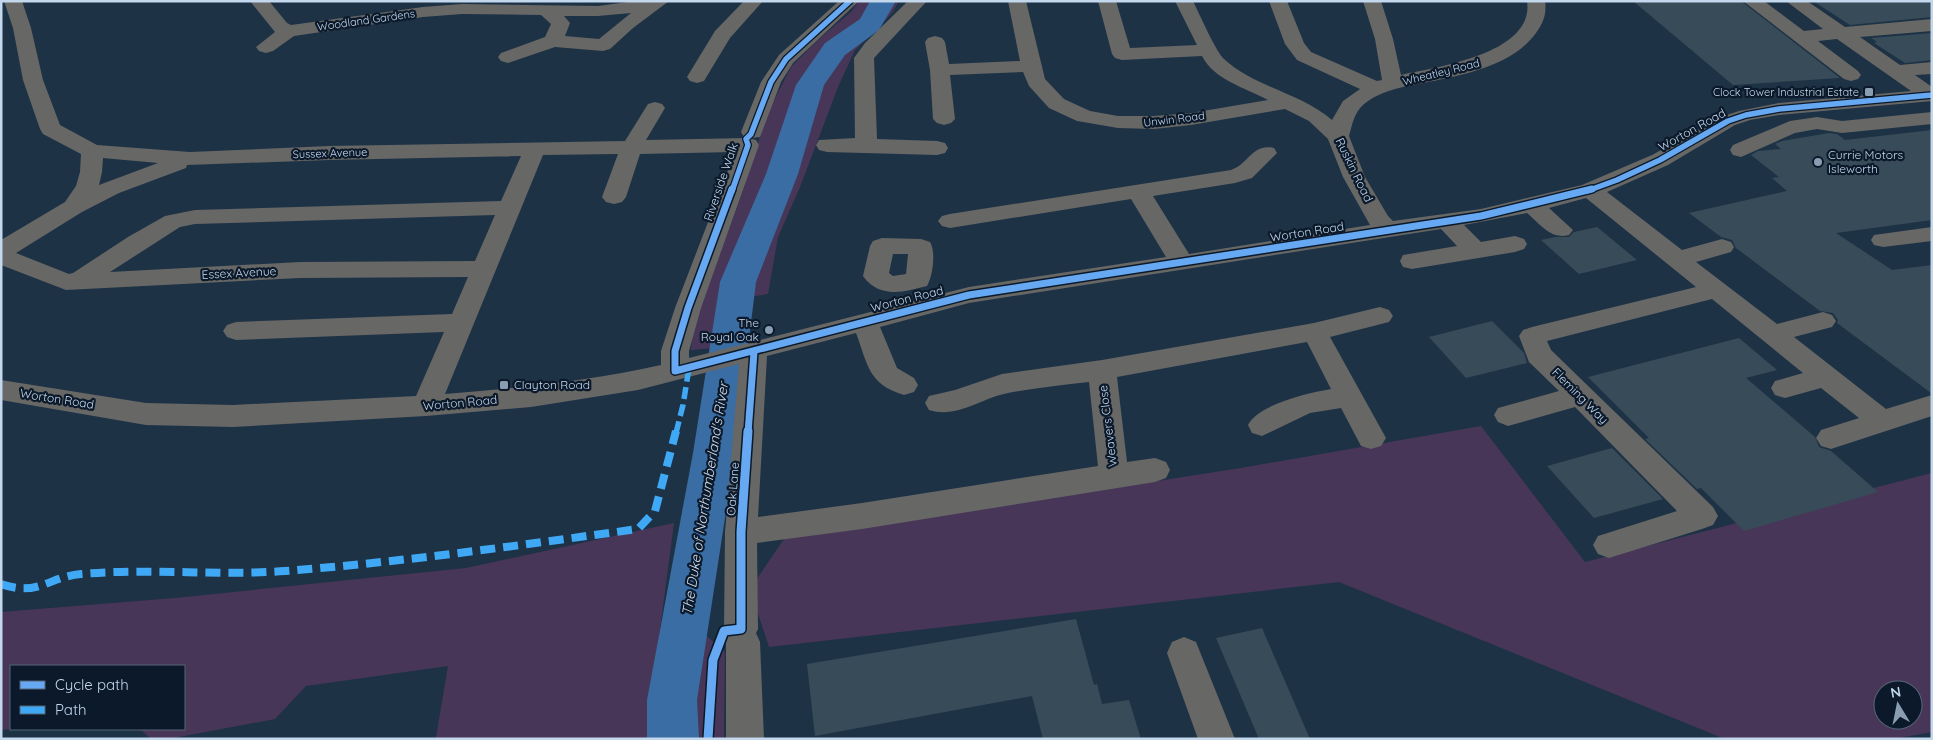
<svg xmlns="http://www.w3.org/2000/svg" width="1933" height="740" viewBox="0 0 1933 740" font-family="Quicksand,sans-serif">
	<rect width="100%" height="100%" fill="#1e3246"/>
	<!-- green -->
	<path fill="#483659" fill-rule="evenodd" d="M859 1H876L870 11 834 45 803 81 782 153 736 271 715 348 691 350 694 326 744 188 767 114 791 67 820 38 851 12Z
		M890 1H899L892 13 855 50 838 87 800 187 778 237 768 294 749 297 752 274 821 83 838 55 877 23Z
		M1481 426 1585 562 1932 473V732L1893 739H1725L1339 582 769 647 750 589 784 539 1241 468ZM1883 690H1913V720H1883Z
		M674 523 659 637 702 632 725 652 724 739H433L436 737 448 666 306 686 275 719 168 739H151L140 729H184V666H11V729L1 730V612L175 598 466 568Z"/>
	<g fill="none" stroke-linecap="round" stroke-linejoin="round">
		<!-- river -->
		<path fill="#3a6da4" fill-rule="evenodd" d="M870 1H896L879 30 845 55 824 85 798 174 756 282 735 453 697 700 699 739H647V700L693 453 720 282 766 174 796 85 825 43 860 19Z"/>
	</g>
	<!-- building -->
	<path fill="#384b58" d="M1633 1H1741L1840 78 1733 85Z
		M1813 1H1932V17L1850 25Z
		M1932 33V60L1905 63 1874 43 1877 42 1871 38Z
		M1932 130V220L1836 233 1892 270 1932 265 1931 393 1837 323 1838 320 1833 313 1820 311 1736 248 1732 240 1721 237 1689 213 1787 191 1772 178 1779 177 1751 155 1758 151 1781 149 1775 144 1782 141 1829 133 1837 134 1845 140Z
		M1597 227 1637 260 1579 274 1541 240 1555 237H1569L1574 232Z
		M1492 321 1524 353 1527 363 1466 378 1429 337Z
		M1739 338 1777 370 1746 378 1815 437 1819 447 1831 451 1878 492 1744 531 1701 488 1697 489 1645 439 1649 438 1588 377Z
		M1612 448 1663 499 1594 518 1547 466Z
		M1076 619 1094 685 1097 684 1102 704 1129 700 1141 739H1043L1032 696 815 736 807 664Z
		M1262 628 1310 739H1259L1216 638Z"/>
	<g fill="none" stroke-linecap="round" stroke-linejoin="round">
		<!-- minor -->
		<path fill="#676765" fill-rule="evenodd" d="M4 1H22L31 28 43 80 60 125 97 145 190 152 329 146 625 141 648 104 655 102 662 104 665 108 646 140 748 138 756 140 759 145 701 308 689 351V358L969 287 1166 257 1131 199 950 228 942 226 938 221 942 216 950 214 1231 170C1249 164 1252 143 1274 148L1277 153 1252 178 1235 183 1153 196 1189 254 1370 225 1343 177 1328 139 1309 121 1285 109 1191 125 1154 129 1118 128 1077 121 1049 108 1029 86 1023 72 950 75 955 119 951 123 944 125 937 123 933 119 930 70 925 42 928 38 935 36 942 38 945 42 949 64 1020 61 1008 1H1026L1045 79 1064 99 1090 111 1118 116H1154L1191 113 1268 100C1246 88 1214 80 1202 56L1122 60 1115 58 1112 54 1098 1H1116L1130 48 1197 45 1175 1H1193C1199 13 1216 52 1224 59 1254 87 1301 93 1332 120L1343 101 1360 89 1297 60 1285 44 1269 1H1287L1304 43 1311 52 1377 81 1382 80 1375 39 1363 1H1381L1393 39 1401 75C1436 67 1535 54 1527 1H1545C1547 14 1543 23 1536 33 1511 67 1461 75 1423 83 1402 87 1379 91 1363 105 1354 113 1352 125 1349 136L1365 177 1388 216 1393 221 1481 209 1582 185 1652 155 1721 117 1739 111 1779 103 1911 91 1837 39 1818 41 1858 71 1861 75 1858 79 1851 81 1844 79 1743 1H1764L1804 31 1823 29 1786 1H1807L1845 27 1932 19V31L1860 37 1900 65 1932 62V74L1915 75 1932 87V101L1779 115 1750 120 1735 125 1668 165 1607 192 1682 250 1722 239 1731 242 1734 247 1731 252 1696 262 1777 324 1823 312 1832 315 1836 321 1832 327 1794 337 1886 409 1932 395V416L1831 449 1821 446 1816 438 1821 430 1859 418 1821 388 1785 398 1775 395 1771 388 1775 381 1803 373 1712 299 1547 341 1551 350 1713 507 1718 516 1713 525 1702 529 1609 558 1598 554 1593 545 1598 536 1677 511 1575 407 1508 426 1498 422 1494 415 1498 408 1559 391 1529 362 1519 336 1523 330 1532 327 1696 287 1586 198 1549 208 1573 230 1569 235C1551 240 1540 224 1527 213L1464 225 1481 242 1515 236 1524 239 1527 244 1524 249 1515 252 1412 269 1403 267 1400 261 1403 255 1457 246 1441 229 969 303 880 327 897 368 914 378 918 385 914 392 904 395C868 384 868 365 856 333L767 356 758 517 862 503 1098 466 1089 382C1062 385 1035 388 1008 393 981 398 957 419 929 410L925 403 929 396 955 390 1002 374 1102 360 1314 323 1380 307 1389 310 1393 316 1389 322 1330 337 1386 438 1381 446 1371 449 1361 446 1341 408 1310 413 1262 436 1252 433 1248 425C1259 404 1308 393 1331 389L1307 342 1117 377 1127 462 1155 458 1166 462 1170 470 1166 478 1155 482 862 529 757 543 758 629 756 633 760 642 764 739H726V642L728 637 724 629 725 532 739 364 638 390 531 407 426 416 233 427 146 425 1 400V380L146 403 233 405 416 396 444 332 236 340 227 337 223 331 227 325 236 322 452 314 468 277 300 278 66 290 1 265V240L65 202 76 186 80 172 81 154 43 134 40 129 23 80 13 28ZM735 152 675 308 661 351V365C590 381 518 388 445 394L543 155 618 154 602 197 606 202 614 204 622 202 626 197 640 154ZM521 156 501 201 195 210 165 216 128 237 73 273 69 274 16 253 82 212 119 193 186 168 187 165 329 160ZM103 158 158 163 99 185 102 172ZM495 215 475 261 300 262 110 272 180 227 195 224Z
			M250 1H269L287 23 291 25 423 7 462 4 598 6 635 1H669L633 28 610 49 603 51 555 47 508 63 501 61 498 57 501 53 545 37 551 24 541 15 462 14 423 17 294 36 273 51 266 53 259 51 256 47 275 32ZM631 13 599 39 565 36 570 23 564 16H598Z
			M744 1H763L730 38 704 81 697 83 690 81 687 77 715 31Z
			M839 1H859L793 63 781 82 760 137 752 138 744 137 741 132 761 82 779 55Z
			M908 1H927L874 58 877 139 937 141 945 143 948 148 945 153 937 155 827 152 819 150 816 145 819 140 855 138 854 58 865 43Z
			M1932 112V124L1842 133 1817 129 1795 133 1741 157 1733 155 1730 150 1733 145 1790 121 1817 117 1842 121Z
			M1932 227V241L1883 247 1874 245 1871 240 1874 235Z
			M882 238 921 239 930 242C936 251 933 276 927 286 904 292 879 299 863 276L870 246 873 241ZM893 254H908L906 274 893 276 889 273Z
			M1184 637 1196 642 1235 739H1198L1167 653 1172 642Z"/>
		<!-- quiet-far1 -->
		<path stroke="#3fa9f5" stroke-width="5.5" stroke-dasharray="12 5.5" stroke-linecap="butt" d="M676 433 683 405 689 368"/>
		<!-- quiet -->
		<path stroke="#3fa9f5" stroke-width="8" stroke-dasharray="15 8" stroke-linecap="butt" d="M1 584C38 597 48 577 81 574 149 568 217 576 285 571 403 562 521 545 638 529L655 511 676 431"/>
		<defs>
			<path id="cycleway-far2" d="M732 191 748 145 746 139 751 134 771 82 786 59 850 1
				M1587 191 1617 180 1660 160 1728 121 1746 115 1779 109 1932 95"/>
			<path id="cycleway-far1" d="M732 189 688 308 675 351V371L969 295 1481 216 1592 189
				M748 433 754 352"/>
			<path id="cycleway" d="M708 739 713 660 724 631 741 629V532L748 431"/>
		</defs>
		<!-- cycleway-far2 casing -->
		<use href="#cycleway-far2" stroke="#0b192a" stroke-width="8"/>
		<!-- cycleway-far1 casing -->
		<use href="#cycleway-far1" stroke="#0b192a" stroke-width="10"/>
		<!-- cycleway casing -->
		<use href="#cycleway" stroke="#0b192a" stroke-width="12"/>
		<!-- cycleway-far2 -->
		<use href="#cycleway-far2" stroke="#66a8f1" stroke-width="5.5"/>
		<!-- cycleway-far1 -->
		<use href="#cycleway-far1" stroke="#66a8f1" stroke-width="7"/>
		<!-- cycleway -->
		<use href="#cycleway" stroke="#66a8f1" stroke-width="9"/>
	</g>
	<!-- markers -->
	<g fill="#899db3" stroke="#0b192a" stroke-width="2">
		<rect x="1864" y="87" width="10" height="10" rx="2.5"/>
		<circle cx="1818" cy="162" r="5"/>
		<circle cx="769" cy="330" r="5"/>
		<rect x="499" y="380" width="10" height="10" rx="2.5"/>
	</g>
	<g text-anchor="middle" stroke-width="4.5" stroke-linejoin="round" paint-order="stroke">
		<!-- far-street labels -->
		<g font-size="11" fill="#c3d7ed" stroke="#0b192a">
			<text transform="translate(366 20) rotate(-8)" y="4">Woodland Gardens</text>
			<text transform="translate(1441 72) rotate(-14)" y="4">Wheatley Road</text>
			<text transform="translate(1174 119) rotate(-7)" y="4">Unwin Road</text>
			<text transform="translate(330 153) rotate(-2)" y="4">Sussex Avenue</text>
		</g>
		<!-- far-poi labels -->
		<g font-size="11" fill="#c3d7ed" stroke="#0b192a" text-anchor="end">
			<text x="1859" y="96">Clock Tower Industrial Estate</text>
		</g>
		<!-- street labels -->
		<g font-size="12" fill="#c3d7ed" stroke="#0b192a">
			<text transform="translate(1692 130) rotate(-29)" y="4">Worton Road</text>
			<text transform="translate(1354 170) rotate(64)" y="4">Ruskin Road</text>
			<text transform="translate(721 182) rotate(-71)" y="4">Riverside Walk</text>
			<text transform="translate(1307 232) rotate(-9)" y="4">Worton Road</text>
			<text transform="translate(239 273) rotate(-3)" y="4">Essex Avenue</text>
			<text transform="translate(907 299) rotate(-14)" y="4">Worton Road</text>
			<text transform="translate(1580 396) rotate(45)" y="4">Fleming Way</text>
			<text transform="translate(57 399) rotate(9)" y="4">Worton Road</text>
			<text transform="translate(460 403) rotate(-5)" y="4">Worton Road</text>
			<text transform="translate(1108 426) rotate(-97)" y="4">Weavers Close</text>
			<text transform="translate(733 489) rotate(-86)" y="4">Oak Lane</text>
		</g>
		<!-- poi labels -->
		<g font-size="12" fill="#c3d7ed" stroke="#0b192a" text-anchor="start">
			<text x="1828" y="159">Currie Motors<tspan x="1828" dy="14">Isleworth</tspan></text>
			<text x="759" y="327" text-anchor="end">The<tspan x="759" dy="14">Royal Oak</tspan></text>
			<text x="514" y="389">Clayton Road</text>
		</g>
		<!-- water labels -->
		<g font-size="14" font-style="italic" fill="#d0dfef" stroke="#0b192a">
			<text transform="translate(705 499) rotate(-81)" y="5">The Duke of Northumberland's River</text>
		</g>
	</g>
	<!-- border -->
	<rect width="1933" height="740" fill="none" stroke="#c3d7ed" stroke-width="5"/>
	<!-- legend -->
	<rect x="10" y="665" width="175" height="65" fill="#0b192a" stroke="#556578"/>
	<rect x="20" y="681" width="25" height="8" fill="#66a8f1" stroke="#556578"/>
	<text x="55" y="690" font-size="15" fill="#c3d7ed">Cycle path</text>
	<rect x="20" y="706" width="25" height="8" fill="#3fa9f5" stroke="#556578"/>
	<text x="55" y="715" font-size="15" fill="#c3d7ed">Path</text>
	<!-- north arrow -->
	<g transform="translate(1898 705) rotate(350)"><circle r="24" fill="#0b192a" stroke="#556578"/>
	<path d="M0-4L9 19L0 12L-9 19Z" fill="#899db3"/>
	<text y="-8" font-size="14" font-weight="bold" text-anchor="middle" fill="#c3d7ed">N</text>
	</g>
</svg>
